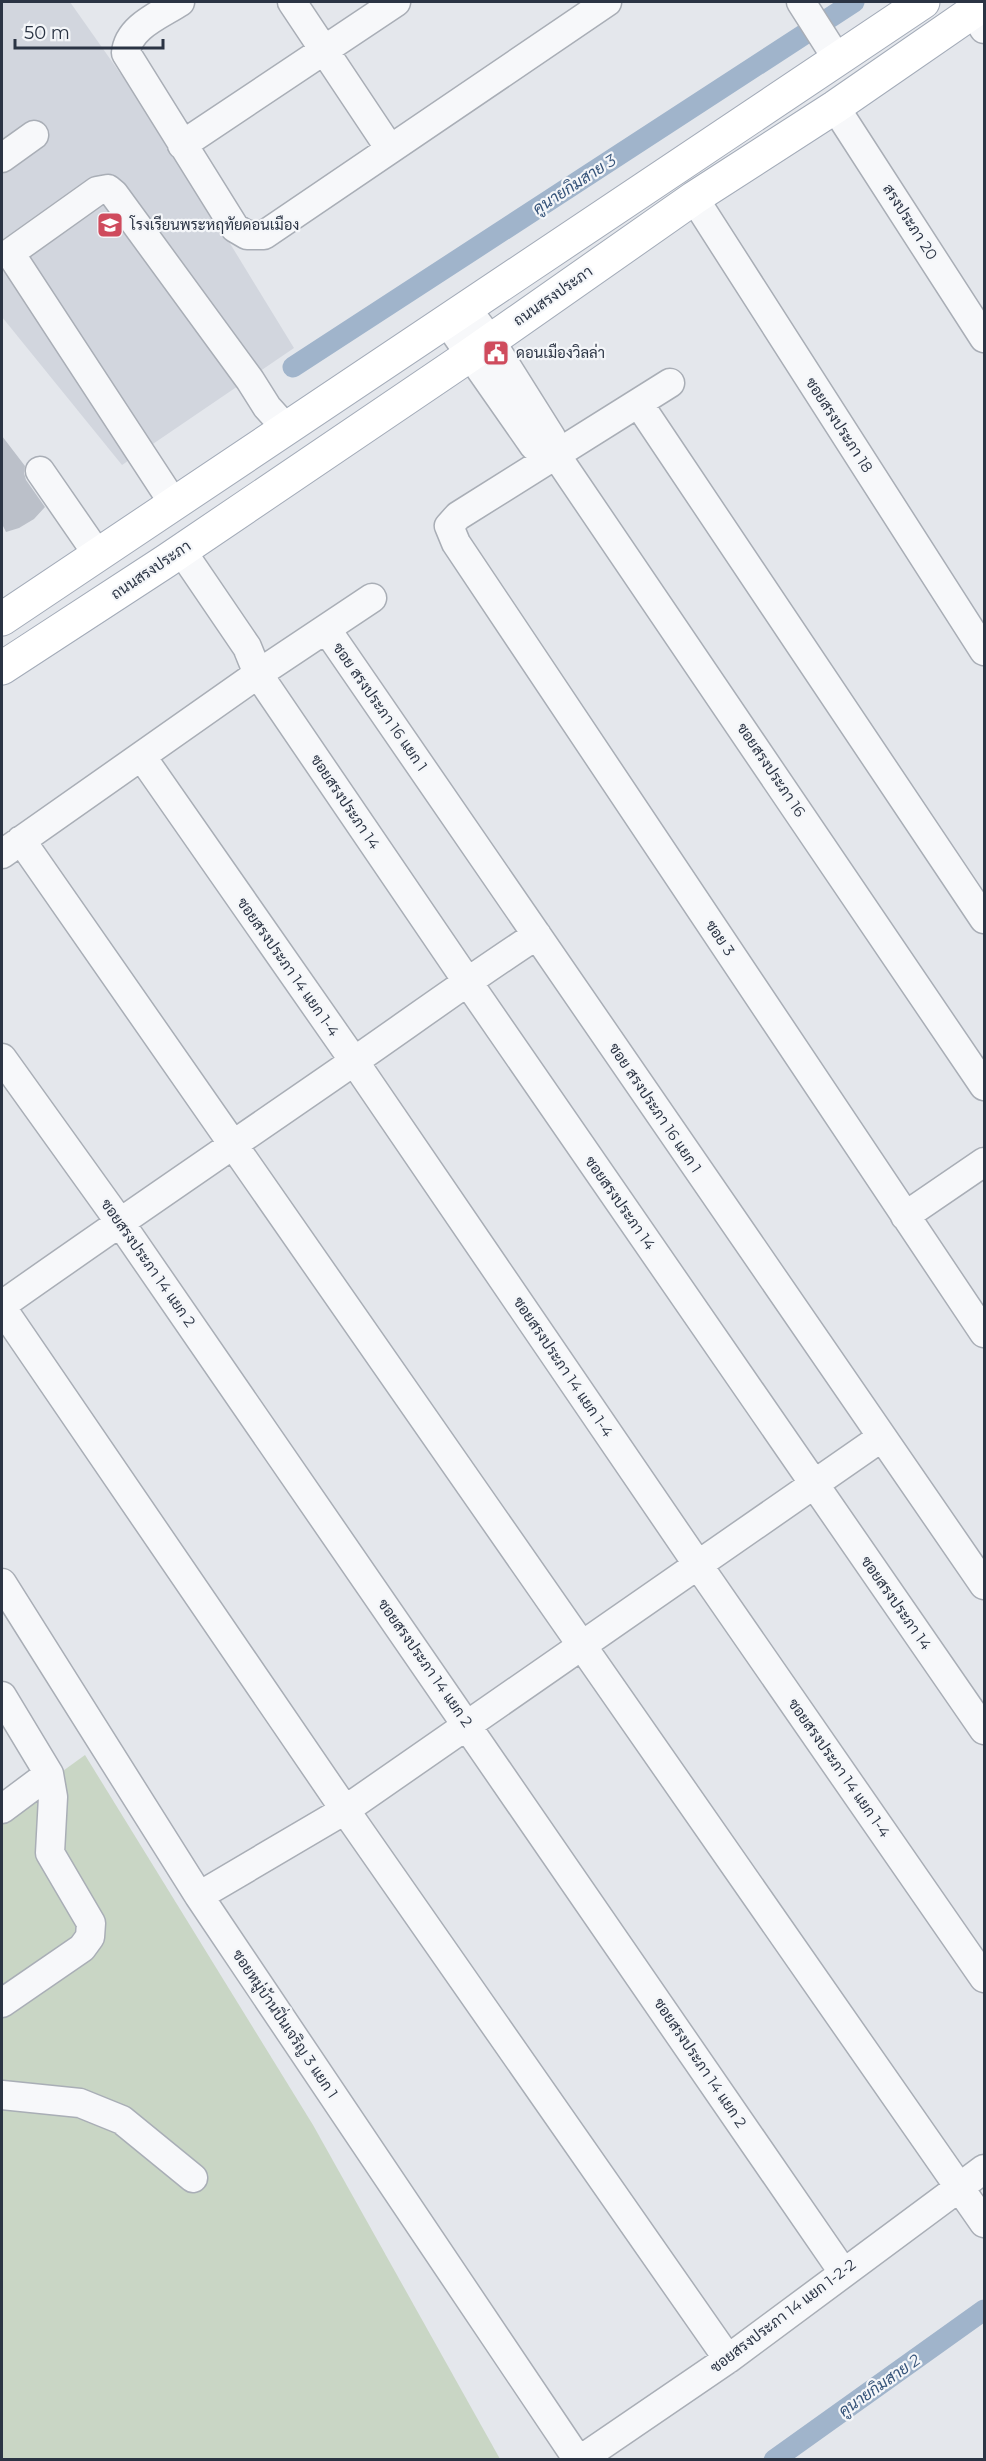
<svg xmlns="http://www.w3.org/2000/svg" width="986" height="2461" viewBox="0 0 986 2461" font-family="Montserrat,Sarabun,sans-serif">
	<rect width="100%" height="100%" fill="#e4e7ec"/>
	<!-- built -->
	<path fill="#d2d6de" d="M2 2H70L163 134 294 348 122 465 2 317Z"/>
	<!-- green -->
	<path fill="#c9d6c5" d="M85 1755 313 2125 500 2459H2V1815Z"/>
	<g fill="none" stroke-linecap="round" stroke-linejoin="round">
		<!-- canal -->
		<path stroke="#a0b4cb" stroke-width="21" d="M293 367 854 2
			M774 2460 984 2310"/>
	</g>
	<!-- building -->
	<path fill="#bbc0c9" d="M2 436 25 466 24 473 26 480 45 507 34 519 19 528 6 532 2 524Z"/>
	<g fill="none" stroke-linecap="round" stroke-linejoin="round">
		<defs>
			<path id="minor" d="M180 2C160 15 128 27 126 53L235 228 247 235H264L607 2
				M292 2 390 149
				M801 2 836 57
				M973 11 984 29
				M835 107 984 338
				M182 145 396 2
				M2 158 34 135
				M694 198 984 651
				M466 308 490 340 551 437 556 455 984 1086
				M446 320 534 446 556 455
				M670 383 458 516 449 526 456 543 984 1333
				M639 404 984 919
				M40 471 98 555
				M174 504 10 253 97 191 108 189 114 194 250 380 267 407 285 427
				M181 550 247 647 258 674 467 981 984 1730
				M327 630 984 1585
				M142 757 354 1061 698 1565 984 1978
				M21 840 984 2223
				M2 854 258 674 372 598
				M2 1058 119 1221 843 2272
				M905 1216 984 1162
				M2 1305C118 1223 236 1143 353 1062 415 1019 474 976 537 935
				M2 1308 345 1810 728 2359
				M2 1583 199 1896 578 2460
				M2 1696 49 1774 53 1797 50 1853 91 1923 90 1937 82 1948 2 2003
				M2 1809 49 1774
				M199 1896 345 1810 882 1437
				M2 2095 80 2103 122 2120 193 2178
				M580 2460 728 2359 984 2169"/>
			<path id="major" d="M2 619 923 2
				M2 668 166 561 470 355 694 198 835 107 984 4"/>
		</defs>
		<!-- minor casing -->
		<use href="#minor" stroke="#a9aeb6" stroke-width="31"/>
		<!-- major casing -->
		<use href="#major" stroke="#a3abb8" stroke-width="35"/>
		<!-- minor -->
		<use href="#minor" stroke="#f7f8fa" stroke-width="28"/>
		<!-- major -->
		<use href="#major" stroke="#fff" stroke-width="33"/>
	</g>
	<!-- icons -->
	<defs>
		<symbol id="school-square" viewBox="-11 -11 22 22"><rect x="-9" y="-9" width="18" height="18" rx="4" fill="#cf4b5d" stroke="#f4f6f9"/><path d="M0-5L7-2L0 1L-7-2ZM-4 1L0 2.5L4 1V4Q0 6-4 4Z" fill="#fff"/></symbol>
		<symbol id="civic-square" viewBox="-11 -11 22 22"><rect x="-9" y="-9" width="18" height="18" rx="4" fill="#cf4b5d" stroke="#f4f6f9"/><path d="M-.6-6.5H3V-4.5H.6V-3L4-1V1h2V6H-6V1h2V-1L-.6-3ZM-1.2 2.5V6h2.4V2.5Z" fill="#fff"/></symbol>
	</defs>
	<g fill-rule="evenodd">
		<use href="#school-square" x="95" y="210" width="30" height="30"/>
		<use href="#civic-square" x="481" y="338" width="30" height="30"/>
	</g>
	<g text-anchor="middle" stroke-width="4.5" stroke-linejoin="round" paint-order="stroke">
		<!-- street labels -->
		<g font-size="15" fill="#2b3444" stroke="#f4f6f9">
			<text transform="translate(910 222) rotate(57)" y="5">สรงประภา 20</text>
			<text transform="translate(553 296) rotate(-35)" y="5">ถนนสรงประภา</text>
			<text transform="translate(839 425) rotate(57)" y="5">ซอยสรงประภา 18</text>
			<text transform="translate(151 570) rotate(-34)" y="5">ถนนสรงประภา</text>
			<text transform="translate(380 707) rotate(55)" y="5">ซอย สรงประภา 16 แยก 1</text>
			<text transform="translate(771 770) rotate(56)" y="5">ซอยสรงประภา 16</text>
			<text transform="translate(345 802) rotate(56)" y="5">ซอยสรงประภา 14</text>
			<text transform="translate(720 938) rotate(56)" y="5">ซอย 3</text>
			<text transform="translate(288 967) rotate(55)" y="5">ซอยสรงประภา 14 แยก 1-4</text>
			<text transform="translate(655 1108) rotate(56)" y="5">ซอย สรงประภา 16 แยก 1</text>
			<text transform="translate(620 1203) rotate(55)" y="5">ซอยสรงประภา 14</text>
			<text transform="translate(148 1263) rotate(55)" y="5">ซอยสรงประภา 14 แยก 2</text>
			<text transform="translate(563 1367) rotate(56)" y="5">ซอยสรงประภา 14 แยก 1-4</text>
			<text transform="translate(896 1603) rotate(55)" y="5">ซอยสรงประภา 14</text>
			<text transform="translate(425 1663) rotate(55)" y="5">ซอยสรงประภา 14 แยก 2</text>
			<text transform="translate(839 1768) rotate(55)" y="5">ซอยสรงประภา 14 แยก 1-4</text>
			<text transform="translate(285 2024) rotate(56)" y="5">ซอยหมู่บ้านปิ่นเจริญ 3 แยก 1</text>
			<text transform="translate(700 2063) rotate(56)" y="5">ซอยสรงประภา 14 แยก 2</text>
			<text transform="translate(783 2316) rotate(-37)" y="5">ซอยสรงประภา 14 แยก 1-2-2</text>
		</g>
		<!-- poi labels -->
		<g font-size="15" fill="#2b3444" stroke="#f4f6f9" text-anchor="start">
			<text x="130" y="230">โรงเรียนพระหฤทัยดอนเมือง</text>
			<text x="516" y="358">ดอนเมืองวิลล่า</text>
		</g>
		<!-- water labels -->
		<g font-size="16" font-style="italic" fill="#355379" stroke="#f4f6f9">
			<text transform="translate(574 184) rotate(-33)" y="6">คูนายกิมสาย 3</text>
			<text transform="translate(879 2385) rotate(-35)" y="6">คูนายกิมสาย 2</text>
		</g>
	</g>
	<!-- border -->
	<rect width="986" height="2461" fill="none" stroke="#2b3444" stroke-width="6"/>
	<!-- scale -->
	<path d="M15 39v9h148v-9" fill="none" stroke="#2b3444" stroke-width="3"/>
	<text x="24" y="39" font-size="18" fill="#2b3444" stroke="#f4f6f9" stroke-width="4.5" paint-order="stroke">50 m</text>
</svg>
